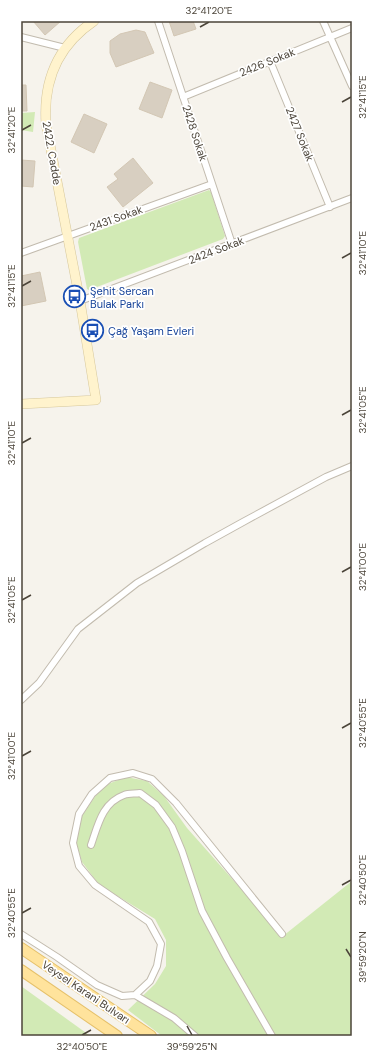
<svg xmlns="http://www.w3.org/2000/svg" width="373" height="1057" viewBox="0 0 373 1057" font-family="'DM Sans',sans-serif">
	<rect width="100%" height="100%" fill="#f6f3ec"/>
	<!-- green -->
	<path fill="#d2eab5" d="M35 112 33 132 21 130V113Z
		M209 190 211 192 225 236 223 239 89 290 87 289 78 242 79 238Z
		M126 777 147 781 164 796 187 828 283 936 352 881V1036H162L128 1010 155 984 166 966V940L155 919 111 892 97 882 82 862 76 842 82 816 96 795 108 784Z
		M21 986 89 1035 90 1036H21Z"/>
	<!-- building -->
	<path fill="#d8cfc1" stroke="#d3c7b4" d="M33 21H61L45 35Z
		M169 21H193L196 29 174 36Z
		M136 30 145 32 154 53 116 67 110 53V41L120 34Z
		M150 82 172 90 162 118 139 109Z
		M21 85H26L27 111H21Z
		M84 114 107 124 94 153 71 142Z
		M133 158 153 183 123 207 107 187 118 179 114 174Z
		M21 160 35 161 33 187 21 186Z
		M40 272 46 301 21 306V276Z"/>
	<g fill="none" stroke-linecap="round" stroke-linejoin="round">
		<defs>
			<path id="street" d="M158 21 232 244
				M323 21 352 86
				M21 37 65 48
				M270 61 330 207
				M183 97 352 28
				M21 253 212 184
				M80 301 352 198
				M21 700 39 683 78 629 137 583 205 543 243 522 326 477 352 466
				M91 845C98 825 102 803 124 795 129 793 135 794 140 793L156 805 172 827 182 851 202 911 227 958 272 1036
				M21 934 57 957 97 985 122 996 135 995 150 981 157 966 161 944 149 922 95 885 79 866 73 843 79 814 92 794 110 778 133 773 152 779 176 803 282 934
				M135 995 174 1018 195 1036"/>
			<path id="secondary" d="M21 404 96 400 80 301 46 124C43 81 57 46 94 21"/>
			<path id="primary" d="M21 948 151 1036
				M21 970 117 1036"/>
		</defs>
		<!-- street casing -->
		<use href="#street" stroke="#c2bbae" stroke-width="8"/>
		<!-- secondary casing -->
		<use href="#secondary" stroke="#d6c79b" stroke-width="10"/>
		<!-- primary casing -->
		<use href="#primary" stroke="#e6c16a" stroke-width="12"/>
		<!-- street -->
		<use href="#street" stroke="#fff" stroke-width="6"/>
		<!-- secondary -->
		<use href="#secondary" stroke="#fff3cd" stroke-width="9"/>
		<!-- primary -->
		<use href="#primary" stroke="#ffe39c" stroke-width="10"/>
	</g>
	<!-- ticks -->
	<path fill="none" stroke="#4b4439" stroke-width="1.5" d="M200 27 209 22M342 102 351 97M22 130 31 125M342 258 351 253M22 286 31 281M342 415 351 410M22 443 31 438M342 572 351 567M22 600 31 595M342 728 351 723M22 756 31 751M342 885 351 880M22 913 31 908M346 949 351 957M187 1026 192 1035M82 1035 91 1030"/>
	<!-- icons -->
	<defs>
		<symbol id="bus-ring" viewBox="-11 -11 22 22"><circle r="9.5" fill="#fff" stroke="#1a4fb4" stroke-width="1.5"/><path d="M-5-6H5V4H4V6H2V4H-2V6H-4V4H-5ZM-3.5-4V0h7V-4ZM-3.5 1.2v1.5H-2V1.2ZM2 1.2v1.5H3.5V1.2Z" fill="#1a4fb4"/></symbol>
	</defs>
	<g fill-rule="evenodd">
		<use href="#bus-ring" x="62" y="284" width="25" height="25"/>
		<use href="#bus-ring" x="80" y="318" width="25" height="25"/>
	</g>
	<g text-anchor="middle" stroke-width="3.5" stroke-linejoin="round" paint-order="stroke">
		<!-- street labels -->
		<g font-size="11" fill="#4b4439" stroke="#fff">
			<text transform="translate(267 62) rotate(-22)" y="4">2426 Sokak</text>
			<text transform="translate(195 133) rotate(72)" y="4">2428 Sokak</text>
			<text transform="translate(300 134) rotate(68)" y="4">2427 Sokak</text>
			<text transform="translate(52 153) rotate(80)" y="4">2422. Cadde</text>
			<text transform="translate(116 218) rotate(-20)" y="4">2431 Sokak</text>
			<text transform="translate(216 250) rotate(-21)" y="4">2424 Sokak</text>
			<text transform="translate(86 992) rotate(34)" y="4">Veysel Karani Bulvarı</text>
		</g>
		<!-- transit labels -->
		<g font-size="11" fill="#164399" stroke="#fff" text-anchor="start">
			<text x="90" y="295">Şehit Sercan<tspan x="90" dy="13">Bulak Parkı</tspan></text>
			<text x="108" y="335">Çağ Yaşam Evleri</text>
		</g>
	</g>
	<!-- border -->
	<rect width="373" height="1057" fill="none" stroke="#ffffff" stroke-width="44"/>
	<rect x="22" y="22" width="329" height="1013" fill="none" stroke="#4b4439" stroke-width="1.5"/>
	<g font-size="10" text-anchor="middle" fill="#4b4439">
		<text x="209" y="14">32°41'20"E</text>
		<text transform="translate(362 97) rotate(-90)" y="4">32°41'15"E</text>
		<text transform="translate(11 130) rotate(-90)" y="4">32°41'20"E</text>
		<text transform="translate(362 253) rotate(-90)" y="4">32°41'10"E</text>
		<text transform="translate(11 286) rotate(-90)" y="4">32°41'15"E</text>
		<text transform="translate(362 410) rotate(-90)" y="4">32°41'05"E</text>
		<text transform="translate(11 443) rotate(-90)" y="4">32°41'10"E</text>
		<text transform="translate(362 567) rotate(-90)" y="4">32°41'00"E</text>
		<text transform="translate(11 600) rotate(-90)" y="4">32°41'05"E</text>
		<text transform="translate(362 723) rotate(-90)" y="4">32°40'55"E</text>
		<text transform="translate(11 756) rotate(-90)" y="4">32°41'00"E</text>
		<text transform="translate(362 880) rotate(-90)" y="4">32°40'50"E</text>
		<text transform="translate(11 913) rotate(-90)" y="4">32°40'55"E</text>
		<text transform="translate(362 957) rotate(-90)" y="4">39°59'20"N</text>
		<text x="82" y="1050">32°40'50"E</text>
		<text x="192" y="1050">39°59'25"N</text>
	</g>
</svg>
